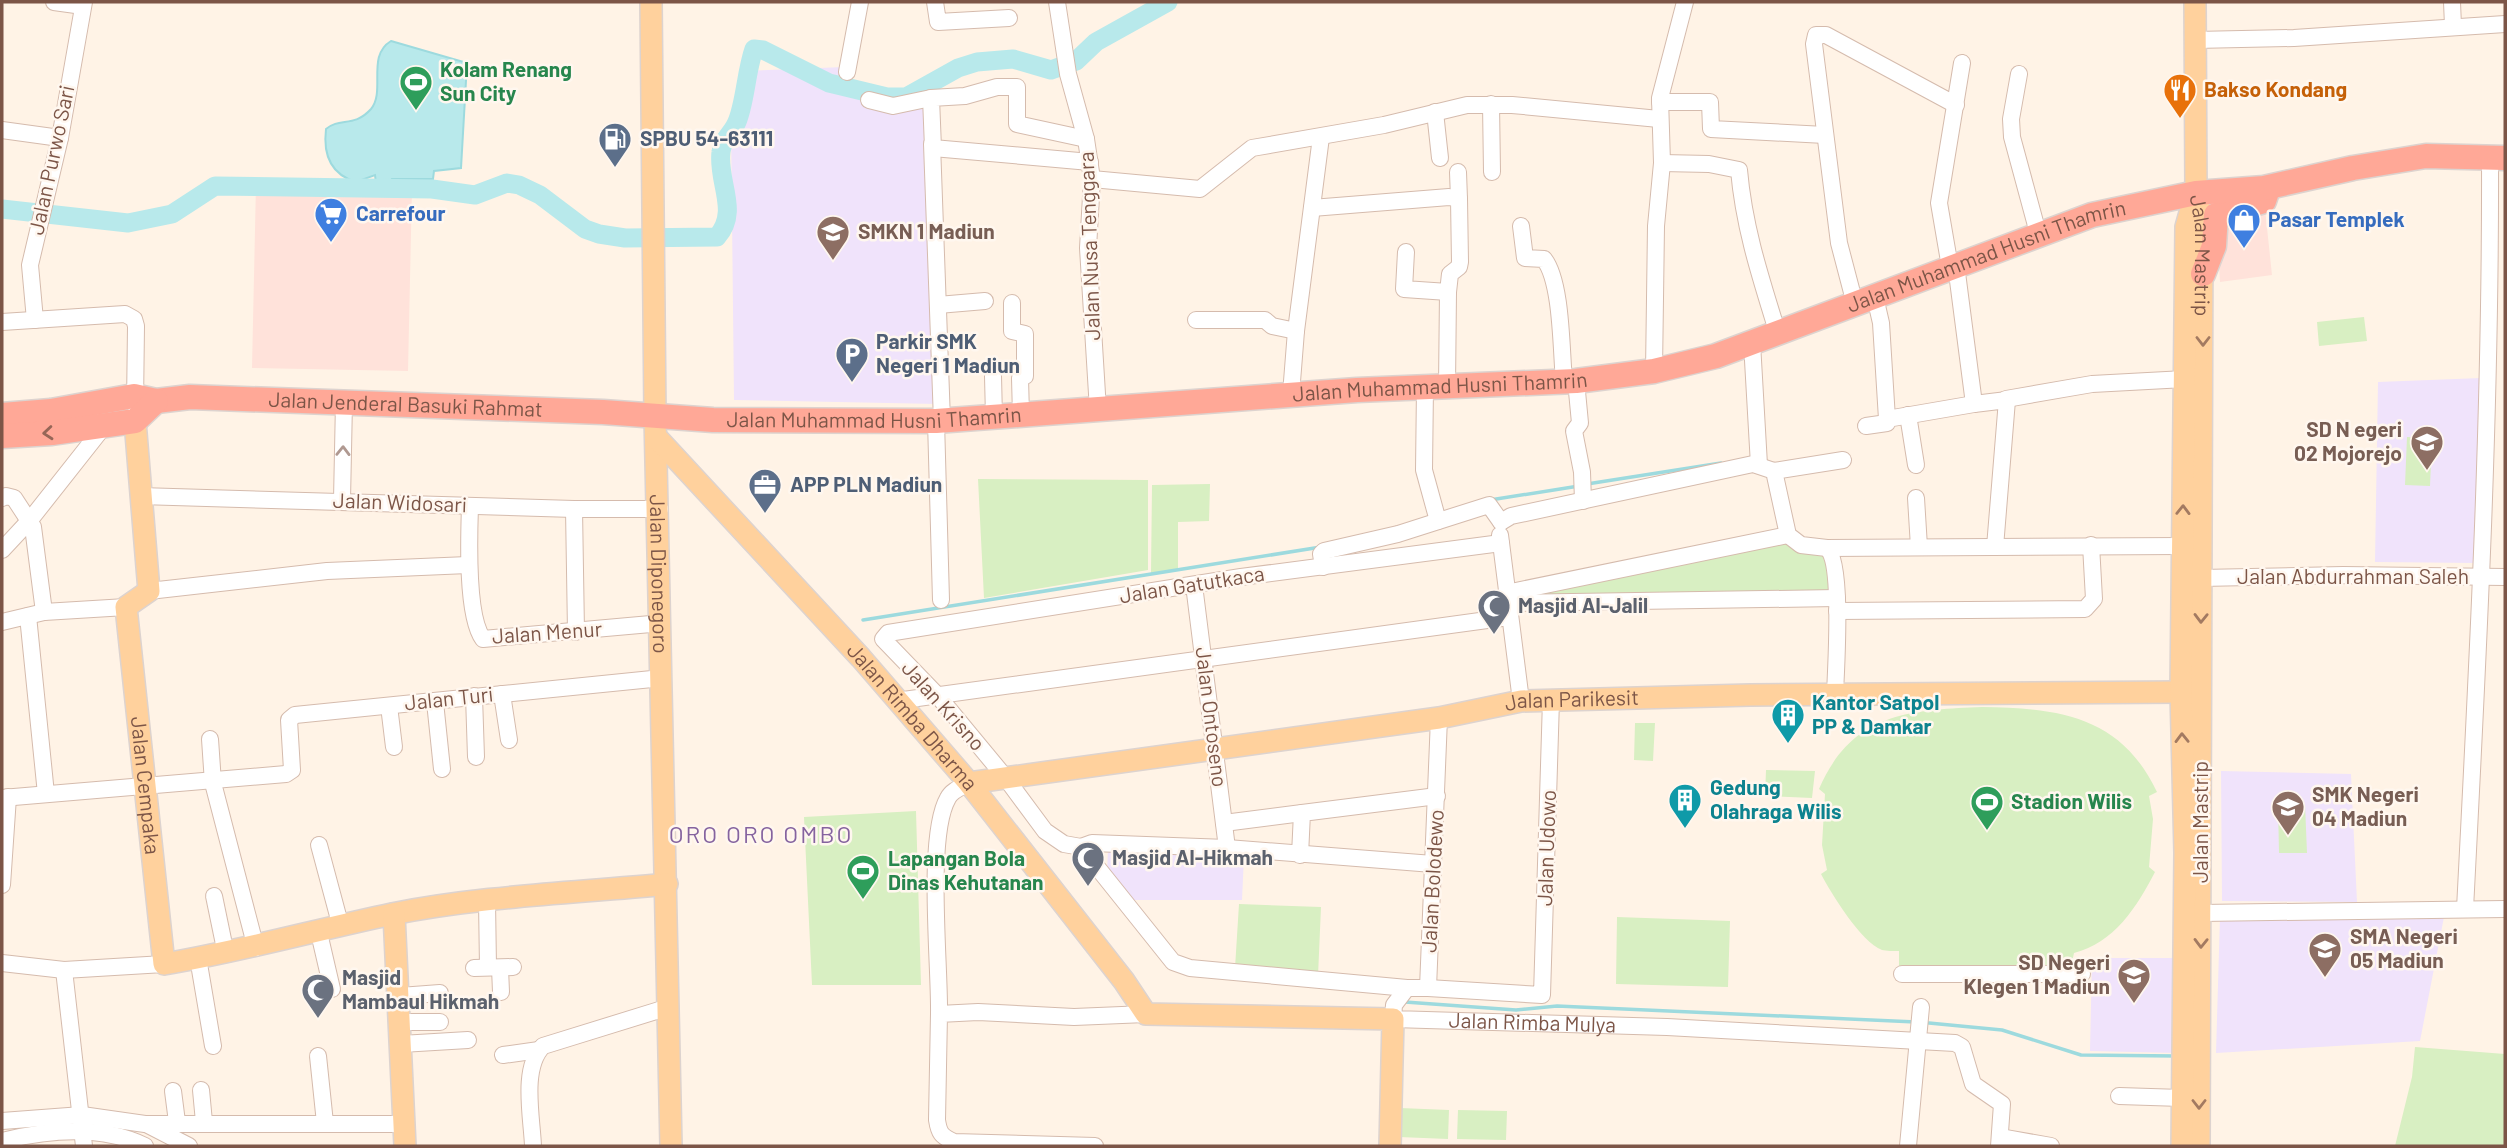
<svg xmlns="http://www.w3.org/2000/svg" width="2507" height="1148" viewBox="0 0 2507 1148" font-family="Barlow,sans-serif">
	<rect width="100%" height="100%" fill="#fff3e6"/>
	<!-- commercial -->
	<path fill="#ffe2da" d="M256 184 412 188 408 371 252 368Z
		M2265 209 2272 275 2220 282 2217 225Z"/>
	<!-- education -->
	<path fill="#f0e3fb" d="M844 67 859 99 927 106 938 404 734 400 731 124 745 71Z
		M2481 378 2476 563 2375 562 2378 382Z
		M2221 771 2351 774 2357 902 2222 901Z
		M1108 849 1244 856 1242 900H1127L1107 876Z
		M2220 917H2444L2420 1041 2216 1053Z
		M2092 958H2176L2177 1053 2090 1051Z"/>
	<!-- green -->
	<path fill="#d8efc2" d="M2364 317 2367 341 2319 346 2317 322Z
		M2407 437 2432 438 2430 486 2405 485Z
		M978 479 1148 480V570L984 598Z
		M1210 484 1209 521 1178 522V569L1151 574 1152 485Z
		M1784 542 1826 555 1832 594 1531 600 1530 591Z
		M1982 707C2059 708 2121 716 2157 792L2149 796 2153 819 2149 867 2155 872C2137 907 2114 943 2074 953L2071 966 1899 967V951C1894 951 1886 951 1882 950 1861 942 1831 893 1821 874L1827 870 1822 845 1825 794 1819 789C1852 713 1908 710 1982 707Z
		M1635 723H1655L1653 761 1634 760Z
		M1766 770 1815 771 1812 798 1765 796Z
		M2305 804 2307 853H2279L2278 805Z
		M916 811 921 985H812L804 817Z
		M1239 904 1321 907 1318 976 1235 968Z
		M1617 917 1730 921 1728 987 1616 984Z
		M2415 1047 2505 1054V1146H2395L2412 1077Z
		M1400 1108 1449 1110 1448 1139 1399 1137Z
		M1458 1110 1507 1111 1506 1140 1457 1139Z"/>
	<!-- water -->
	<path fill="#b8e9eb" stroke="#9ddade" stroke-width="2" d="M391 41 467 63 461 168 434 171 433 179H392L389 184 376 183 375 175 356 182C330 174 323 154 326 129 340 117 354 128 371 109 386 91 366 56 391 41Z"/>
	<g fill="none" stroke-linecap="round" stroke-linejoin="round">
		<!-- stream -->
		<path stroke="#9ddade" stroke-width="3.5" d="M1587 484 1721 463
			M1490 500 1579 486
			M863 620 1321 547
			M1405 1002 1516 1010 1557 1006 1916 1022
			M1929 1023 2002 1030 2081 1055 2176 1056"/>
		<!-- river -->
		<path stroke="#b8e9eb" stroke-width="19" d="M2 209 128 223 172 214 215 186 432 189 475 195 507 183 519 185 540 195 585 229 599 234 625 238 717 237C740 211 717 182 721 152 722 139 731 135 736 124 745 106 746 71 754 49L763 50 829 83 887 97H906L958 68 977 62 1013 59 1051 70 1076 61 1096 42 1168 2"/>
		<defs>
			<g id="minor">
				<path d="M54 2 83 6"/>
				<path d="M935 2 938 22 1009 18"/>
				<path d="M1057 2 1068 74 1086 139 1092 179 1088 248 1098 410"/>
				<path d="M2452 2 2453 26"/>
				<path d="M2195 40 2294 38 2505 24"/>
				<path d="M847 72 860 2"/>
				<path d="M2019 74 2011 119 2012 137 2038 233"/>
				<path d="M869 100 893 106 931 98"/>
				<path d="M1660 102H1710L1711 129 1825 135"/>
				<path d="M1491 104 1492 172"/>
				<path d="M1435 112 1440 158"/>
				<path d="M2 130 60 138"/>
				<path d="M1086 139 1017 124V87H997L965 96 931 98 933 148 1090 162"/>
				<path d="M932 144 942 421"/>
				<path d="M1662 163 1709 164 1739 170C1744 228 1761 279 1778 334"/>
				<path d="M1458 172 1459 199"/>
				<path d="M1092 179 1200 189 1252 148 1384 125 1467 105H1512L1659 119"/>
				<path d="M1312 208 1449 197 1459 199 1460 262 1459 267 1450 274 1448 292"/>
				<path d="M1521 226 1525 258 1544 259C1562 282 1561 350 1564 380"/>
				<path d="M1406 252 1404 289 1448 292 1447 386"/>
				<path d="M1956 265 1974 404 2007 400 1995 547"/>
				<path d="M1950 267 1939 203 1962 63"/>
				<path d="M1875 297 1881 323 1887 419"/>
				<path d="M1012 303V331L1025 334V376L1020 378 1021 415"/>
				<path d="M1855 304 1839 243 1814 44 1816 35H1826L1956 105"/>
				<path d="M938 305 985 301"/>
				<path d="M35 320 30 265 60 138 84 2"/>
				<path d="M1196 320H1265L1272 326 1296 331"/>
				<path d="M2 322 125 314 134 319 136 326 135 405"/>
				<path d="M1752 343 1759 465"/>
				<path d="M1654 371 1656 226 1662 163 1660 98 1685 2"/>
				<path d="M993 376 994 417"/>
				<path d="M1576 381 1580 423 1574 431 1582 472 1583 501"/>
				<path d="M1425 387 1424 470 1438 521"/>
				<path d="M1291 394 1296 331 1321 137"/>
				<path d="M2006 399 2092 384 2185 379"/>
				<path d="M1908 415 1916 465"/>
				<path d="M936 421 941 600"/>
				<path d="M1866 426 1887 423V419L1974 404"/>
				<path d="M1774 471 1843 460"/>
				<path d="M140 496 574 509H660"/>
				<path d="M2 498 6 496 14 498 33 527 44 612"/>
				<path d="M1916 498 1919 547"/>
				<path d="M342 500 344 402"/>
				<path d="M470 506C469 535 466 616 483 639L662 623"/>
				<path d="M574 509 576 632"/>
				<path d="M1501 522 1511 516 1753 464 1774 471 1788 535 1801 545 1827 548 2182 546"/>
				<path d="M1500 535 1521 701"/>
				<path d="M1827 548C1843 563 1836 668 1835 694"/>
				<path d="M2 550 30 520 105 425"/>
				<path d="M1323 567 1321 554 1324 551 1398 534 1489 505 1501 522"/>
				<path d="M2201 578 2343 575 2505 577"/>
				<path d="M1194 585 1227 848"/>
				<path d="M149 591 327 571 468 565"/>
				<path d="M1506 593 1788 535"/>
				<path d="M1508 603 1837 598"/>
				<path d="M1837 611 2085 609 2094 599 2091 545"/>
				<path d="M28 616 46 794"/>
				<path d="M2 622 44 612 126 607"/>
				<path d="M502 694 509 740"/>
				<path d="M474 696 476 757"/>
				<path d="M896 701 1509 617"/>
				<path d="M435 702 442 769"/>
				<path d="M389 706 394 747"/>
				<path id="s1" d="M1439 718 1428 988H1407L1394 1005 1393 1019 1667 1027 1955 1043 1962 1047 1973 1084 2002 1104 1999 1146"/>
				<path d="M210 739 213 783 256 948"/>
				<path d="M2 798 286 774 292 770 289 720 295 715 662 678"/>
				<path d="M1224 823 1302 813"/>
				<path d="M319 845 341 927"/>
				<path d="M1081 847 1092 843 1227 848 1433 864"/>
				<path d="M1300 855 1302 813 1437 796"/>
				<path d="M2 885 8 797"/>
				<path d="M214 896 226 954"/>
				<path d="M487 901 488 967"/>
				<path d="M2465 909C2478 658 2491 408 2490 156"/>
				<path d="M2201 913 2505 909"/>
				<path d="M319 933 332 989"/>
				<path d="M198 958 213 1046"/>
				<path d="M2 963 64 970 164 964"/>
				<path d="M474 968 513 967"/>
				<path d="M500 968 501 992"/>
				<path d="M64 970 84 1146"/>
				<path d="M1902 974H2082"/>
				<path d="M1407 988 1190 968 1173 962 1081 847 1064 844 1045 831 1005 777 938 696 883 639 888 633 1241 577 1501 543"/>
				<path d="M1428 988 1542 995 1551 700"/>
				<path d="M400 996 440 993"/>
				<path d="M939 1014C940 965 926 836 948 798 952 790 962 787 969 783"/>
				<path d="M401 1022H440"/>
				<path d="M401 1044 468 1040"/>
				<path d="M503 1055 539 1050"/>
				<path d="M318 1056 325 1123"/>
				<path d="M201 1090 204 1122"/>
				<path d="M173 1091 177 1122"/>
				<path d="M2119 1096 2182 1098"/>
				<path d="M2 1121 82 1115 145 1124H404"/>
				<path d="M148 1125 189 1146"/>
				<path d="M2000 1137 2051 1146"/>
				<path d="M2 1141C47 1130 102 1125 145 1146"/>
				<path d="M533 1146C532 1118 521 1068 543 1046L669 1007"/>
				<path d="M1095 1146 954 1142C941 1136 939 1133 937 1120L939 1014 978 1012 1074 1017 1146 1014"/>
				<path d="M1908 1146 1921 1007"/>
			</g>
			<g id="major">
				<path id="s2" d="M651 2 655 416 671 1146"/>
				<path id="s3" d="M2195 2 2196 193 2202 224 2199 1146"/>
				<path id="s4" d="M135 421 149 591 126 607 164 964C241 951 316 930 392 914 482 896 576 893 667 884"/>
				<path id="s5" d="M657 438 861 658 969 783 1124 981 1146 1014 1393 1019 1390 1146"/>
				<path id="s6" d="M969 783 1439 718 1521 701 1750 695 2181 692"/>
				<path d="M394 914 405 1146"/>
				<path d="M2182 1146 2185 853 2181 692 2186 227 2195 195"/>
			</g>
			<g id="highway">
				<path d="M2203 274 2214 246 2216 215 2264 201 2266 195"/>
				<path id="s7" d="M2 415 51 411 134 396 156 401 190 397 603 412 713 420 936 421 1357 390 1576 381 1654 371 1716 356 2092 215 2196 193 2264 188 2353 168 2426 156 2505 158"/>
				<path d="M2 436 52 433 135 421 156 401"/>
			</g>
		</defs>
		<!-- minor casing -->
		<use href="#minor" stroke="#d5bbad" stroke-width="18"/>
		<!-- major casing -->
		<use href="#major" stroke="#ddd3cf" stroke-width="24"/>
		<!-- highway casing -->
		<use href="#highway" stroke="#ddd3cf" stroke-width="27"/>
		<!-- minor -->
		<use href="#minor" stroke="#fff" stroke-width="16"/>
		<!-- major -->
		<use href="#major" stroke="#ffd19d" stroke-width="21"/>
		<!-- highway -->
		<use href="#highway" stroke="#ffa897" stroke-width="24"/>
	</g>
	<!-- one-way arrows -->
	<defs><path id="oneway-chevron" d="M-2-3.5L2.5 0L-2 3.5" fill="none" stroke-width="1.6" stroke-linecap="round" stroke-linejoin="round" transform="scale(1.75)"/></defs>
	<g stroke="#a37a61">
		<use href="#oneway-chevron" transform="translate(2203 341) rotate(90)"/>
		<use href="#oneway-chevron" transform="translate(2183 510) rotate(-89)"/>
		<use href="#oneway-chevron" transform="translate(2201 618) rotate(91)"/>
		<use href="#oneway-chevron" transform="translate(2182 738) rotate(-91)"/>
		<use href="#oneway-chevron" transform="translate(2201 943) rotate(91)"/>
		<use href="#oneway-chevron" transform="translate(2199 1104) rotate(90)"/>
	</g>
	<use stroke="#966657" href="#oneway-chevron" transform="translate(48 433) rotate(175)"/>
	<use stroke="#b09991" href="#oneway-chevron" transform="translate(343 451) rotate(-89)"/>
	<!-- icons -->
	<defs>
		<symbol id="stadium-pin" viewBox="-11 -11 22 30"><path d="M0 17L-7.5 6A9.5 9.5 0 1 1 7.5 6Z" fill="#2e9e5b" stroke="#fff7ef"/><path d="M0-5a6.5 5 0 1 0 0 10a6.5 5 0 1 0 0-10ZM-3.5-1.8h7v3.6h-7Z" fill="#fff"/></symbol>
		<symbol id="restaurant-pin" viewBox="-11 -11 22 30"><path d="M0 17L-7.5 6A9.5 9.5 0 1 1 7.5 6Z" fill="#e8710a" stroke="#fff7ef"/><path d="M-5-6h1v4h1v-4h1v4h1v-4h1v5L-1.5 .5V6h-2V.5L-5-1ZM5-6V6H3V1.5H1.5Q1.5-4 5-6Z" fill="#fff"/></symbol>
		<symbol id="fuel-pin" viewBox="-11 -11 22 30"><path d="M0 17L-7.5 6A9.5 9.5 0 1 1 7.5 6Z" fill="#5c6f8a" stroke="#fff7ef"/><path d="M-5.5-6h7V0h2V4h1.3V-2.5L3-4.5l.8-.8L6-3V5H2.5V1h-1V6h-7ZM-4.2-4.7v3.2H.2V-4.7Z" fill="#fff"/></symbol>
		<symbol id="supermarket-pin" viewBox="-11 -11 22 30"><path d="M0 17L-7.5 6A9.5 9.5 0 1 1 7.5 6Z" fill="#3f7fe0" stroke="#fff7ef"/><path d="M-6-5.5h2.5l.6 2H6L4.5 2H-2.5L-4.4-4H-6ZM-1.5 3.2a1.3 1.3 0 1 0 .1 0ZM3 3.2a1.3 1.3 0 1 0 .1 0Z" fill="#fff"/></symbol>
		<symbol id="shop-pin" viewBox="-11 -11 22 30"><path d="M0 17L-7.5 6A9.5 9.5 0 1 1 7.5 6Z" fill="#3f7fe0" stroke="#fff7ef"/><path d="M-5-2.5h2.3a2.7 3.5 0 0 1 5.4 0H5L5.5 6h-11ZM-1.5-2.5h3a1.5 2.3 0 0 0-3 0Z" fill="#fff"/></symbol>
		<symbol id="school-pin" viewBox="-11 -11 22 30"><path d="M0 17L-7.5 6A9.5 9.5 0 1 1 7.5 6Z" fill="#8d6e63" stroke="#fff7ef"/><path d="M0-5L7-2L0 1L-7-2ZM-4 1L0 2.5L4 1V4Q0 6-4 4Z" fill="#fff"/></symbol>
		<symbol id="parking-pin" viewBox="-11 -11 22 30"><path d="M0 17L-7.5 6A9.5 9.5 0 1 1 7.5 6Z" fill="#5c6f8a" stroke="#fff7ef"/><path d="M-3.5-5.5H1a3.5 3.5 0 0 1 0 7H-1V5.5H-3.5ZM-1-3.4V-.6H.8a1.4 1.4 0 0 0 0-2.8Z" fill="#fff"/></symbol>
		<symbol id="office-pin" viewBox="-11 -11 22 30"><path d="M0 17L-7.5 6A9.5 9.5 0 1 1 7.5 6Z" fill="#5c6f8a" stroke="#fff7ef"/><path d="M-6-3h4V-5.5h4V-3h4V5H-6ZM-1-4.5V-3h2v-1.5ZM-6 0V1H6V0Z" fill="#fff"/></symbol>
		<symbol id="mosque-pin" viewBox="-11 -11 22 30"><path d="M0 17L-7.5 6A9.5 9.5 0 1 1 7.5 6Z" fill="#6b7280" stroke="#fff7ef"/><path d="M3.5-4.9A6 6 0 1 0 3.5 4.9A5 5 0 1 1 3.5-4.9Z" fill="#fff"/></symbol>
		<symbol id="building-pin" viewBox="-11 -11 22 30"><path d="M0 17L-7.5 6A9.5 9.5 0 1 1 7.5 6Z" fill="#0f9aa8" stroke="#fff7ef"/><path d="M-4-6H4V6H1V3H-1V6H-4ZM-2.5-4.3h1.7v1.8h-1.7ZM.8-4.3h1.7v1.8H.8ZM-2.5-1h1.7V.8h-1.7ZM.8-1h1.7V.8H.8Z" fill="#fff"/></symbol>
	</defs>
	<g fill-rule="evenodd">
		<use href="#stadium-pin" x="397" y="63" width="38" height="52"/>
		<use href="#restaurant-pin" x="2161" y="71" width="38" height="52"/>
		<use href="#fuel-pin" x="596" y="120" width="38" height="52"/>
		<use href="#supermarket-pin" x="312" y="195" width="38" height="52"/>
		<use href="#shop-pin" x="2225" y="201" width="38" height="52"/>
		<use href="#school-pin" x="814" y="213" width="38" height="52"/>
		<use href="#parking-pin" x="833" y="335" width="38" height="52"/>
		<use href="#school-pin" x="2408" y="423" width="38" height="52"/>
		<use href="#office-pin" x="746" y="466" width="38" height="52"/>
		<use href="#mosque-pin" x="1475" y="587" width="38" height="52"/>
		<use href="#building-pin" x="1769" y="696" width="38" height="52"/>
		<use href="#building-pin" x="1666" y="781" width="38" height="52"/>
		<use href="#stadium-pin" x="1968" y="783" width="38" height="52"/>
		<use href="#school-pin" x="2269" y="788" width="38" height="52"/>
		<use href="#mosque-pin" x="1069" y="839" width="38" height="52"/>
		<use href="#stadium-pin" x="844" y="852" width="38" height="52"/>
		<use href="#school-pin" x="2306" y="930" width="38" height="52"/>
		<use href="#school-pin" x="2115" y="956" width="38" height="52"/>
		<use href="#mosque-pin" x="299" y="971" width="38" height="52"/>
	</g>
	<g text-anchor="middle" stroke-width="5" stroke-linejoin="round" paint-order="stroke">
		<!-- leisure labels -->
		<g font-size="21" font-weight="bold" fill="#27864d" stroke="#fff7ef" text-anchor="start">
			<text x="440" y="77">Kolam Renang<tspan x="440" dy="24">Sun City</tspan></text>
			<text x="2011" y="809">Stadion Wilis</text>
			<text x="888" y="866">Lapangan Bola<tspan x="888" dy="24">Dinas Kehutanan</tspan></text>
		</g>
		<!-- food labels -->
		<g font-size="21" font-weight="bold" fill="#c56008" stroke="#fff7ef" text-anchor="start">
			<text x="2204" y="97">Bakso Kondang</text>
		</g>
		<!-- service labels -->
		<g font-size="21" font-weight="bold" fill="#4e5e75" stroke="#fff7ef" text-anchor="start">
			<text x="640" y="146">SPBU 54-63111</text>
			<text x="876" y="349">Parkir SMK<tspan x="876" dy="24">Negeri 1 Madiun</tspan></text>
			<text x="790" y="492">APP PLN Madiun</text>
		</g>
		<!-- street labels -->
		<g font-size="21" fill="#7c5547" stroke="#fff7ef">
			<text transform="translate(52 160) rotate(-78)" y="7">Jalan Purwo Sari</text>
			<text transform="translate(1090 246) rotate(-92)" y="7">Jalan Nusa Tenggara</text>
			<text dy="7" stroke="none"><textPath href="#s7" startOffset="2009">Jalan Muhammad Husni Thamrin</textPath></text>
			<text dy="7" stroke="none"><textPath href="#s3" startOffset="254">Jalan Mastrip</textPath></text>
			<text dy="7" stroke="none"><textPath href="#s7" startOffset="1442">Jalan Muhammad Husni Thamrin</textPath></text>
			<text dy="7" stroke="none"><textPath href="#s7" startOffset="406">Jalan Jenderal Basuki Rahmat</textPath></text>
			<text dy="7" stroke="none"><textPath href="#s7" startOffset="875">Jalan Muhammad Husni Thamrin</textPath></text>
			<text transform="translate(400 503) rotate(2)" y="7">Jalan Widosari</text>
			<text dy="7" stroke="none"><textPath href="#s2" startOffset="572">Jalan Diponegoro</textPath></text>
			<text x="2353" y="584">Jalan Abdurrahman Saleh</text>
			<text transform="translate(1192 585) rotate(-9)" y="7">Jalan Gatutkaca</text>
			<text transform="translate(547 633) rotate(-4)" y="7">Jalan Menur</text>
			<text transform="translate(449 699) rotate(-6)" y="7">Jalan Turi</text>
			<text dy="7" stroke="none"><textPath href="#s6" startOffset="609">Jalan Parikesit</textPath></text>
			<text transform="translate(943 706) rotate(48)" y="7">Jalan Krisno</text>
			<text transform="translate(1211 717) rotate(83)" y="7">Jalan Ontoseno</text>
			<text dy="7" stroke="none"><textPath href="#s5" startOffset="378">Jalan Rimba Dharma</textPath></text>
			<text dy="7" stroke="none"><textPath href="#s4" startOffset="378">Jalan Cempaka</textPath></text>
			<text transform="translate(2201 822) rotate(-90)" y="7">Jalan Mastrip</text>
			<text transform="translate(1547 848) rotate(-88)" y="7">Jalan Udowo</text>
			<text transform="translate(1433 881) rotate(-87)" y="7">Jalan Bolodewo</text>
			<text dy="7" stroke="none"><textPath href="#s1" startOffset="466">Jalan Rimba Mulya</textPath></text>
		</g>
		<!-- shop labels -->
		<g font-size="21" font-weight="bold" fill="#366cbe" stroke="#fff7ef" text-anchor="start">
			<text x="356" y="221">Carrefour</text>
			<text x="2268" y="227">Pasar Templek</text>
		</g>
		<!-- education labels -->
		<g font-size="21" font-weight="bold" fill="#785e54" stroke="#fff7ef" text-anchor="start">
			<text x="858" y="239">SMKN 1 Madiun</text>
			<text x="2402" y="437" text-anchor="end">SD N egeri<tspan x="2402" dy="24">02 Mojorejo</tspan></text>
			<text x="2312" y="802">SMK Negeri<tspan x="2312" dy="24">04 Madiun</tspan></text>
			<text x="2350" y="944">SMA Negeri<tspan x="2350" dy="24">05 Madiun</tspan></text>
			<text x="2110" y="970" text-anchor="end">SD Negeri<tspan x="2110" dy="24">Klegen 1 Madiun</tspan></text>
		</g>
		<!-- worship labels -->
		<g font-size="21" font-weight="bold" fill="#5b616d" stroke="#fff7ef" text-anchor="start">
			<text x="1518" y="613">Masjid Al-Jalil</text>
			<text x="1112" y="865">Masjid Al-Hikmah</text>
			<text x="342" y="985">Masjid<tspan x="342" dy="24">Mambaul Hikmah</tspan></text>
		</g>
		<!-- culture labels -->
		<g font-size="21" font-weight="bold" fill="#0d838f" stroke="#fff7ef" text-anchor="start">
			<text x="1812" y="710">Kantor Satpol<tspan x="1812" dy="24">PP &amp; Damkar</tspan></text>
			<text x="1710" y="795">Gedung<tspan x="1710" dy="24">Olahraga Wilis</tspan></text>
		</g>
		<!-- quarter labels -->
		<g font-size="24" letter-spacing="2" fill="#85639f" stroke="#fff7ef">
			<text x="761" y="843">ORO ORO OMBO</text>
		</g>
	</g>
	<!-- border -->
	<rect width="2507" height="1148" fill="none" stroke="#7c5547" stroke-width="7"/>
</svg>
